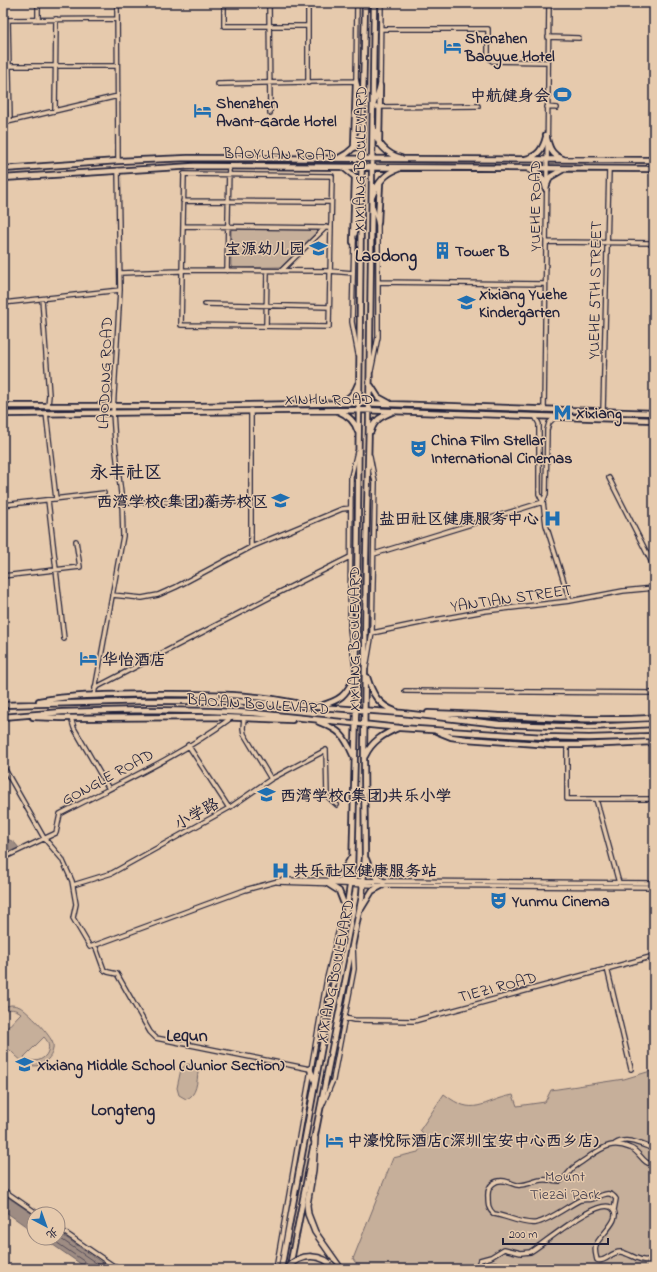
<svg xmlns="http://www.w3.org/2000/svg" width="657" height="1272" viewBox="0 0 657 1272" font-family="'Indie Flower','LXGW WenKai TC',sans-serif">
	<rect width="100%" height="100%" fill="#e6caad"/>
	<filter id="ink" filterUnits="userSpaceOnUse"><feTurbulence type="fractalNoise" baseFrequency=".025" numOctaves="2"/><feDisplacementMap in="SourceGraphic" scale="8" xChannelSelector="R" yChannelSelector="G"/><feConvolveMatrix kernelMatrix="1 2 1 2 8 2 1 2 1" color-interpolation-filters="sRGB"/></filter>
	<g filter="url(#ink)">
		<!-- green -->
		<path fill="#c6af9a" stroke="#74686a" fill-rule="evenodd" d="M233 229 317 230 318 231 281 267 232 268 231 265V230Z
			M11 1005C14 1005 17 1006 20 1007 28 1012 51 1035 53 1044 54 1050 51 1057 46 1061 30 1076 14 1053 3 1043V1032L21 1013C16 1009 9 1008 3 1011V1007ZM44 1037C57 1050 40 1069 24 1057Z
			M187 1064 194 1065 198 1072C197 1081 197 1096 186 1099L179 1095 177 1088 181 1069Z
			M654 1070V1269H360L353 1259 393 1158 418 1152 428 1138 420 1130 444 1094C474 1118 482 1101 513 1095L517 1106 545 1102 551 1090 624 1079Z"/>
		<!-- water -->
		<path fill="#9e8c83" stroke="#6c6266" d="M3 839C10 839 16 842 19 849L3 856Z
			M3 1194 34 1215V1232L3 1210Z
			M58 1232 111 1269H112H88L43 1238H58Z"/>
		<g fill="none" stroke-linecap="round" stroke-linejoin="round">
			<!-- shore -->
			<path stroke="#544c58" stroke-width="1" d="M58 1237 105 1269
				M50 1238 88 1264 90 1269"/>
			<defs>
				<path id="minor" d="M117 3 118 161
					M224 3V26H308
					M269 3 270 113
					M357 3 356 81 362 99
					M381 3 380 86 373 107 478 106
					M3 20 117 19
					M8 20 10 121
					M38 20V3
					M381 29H488V56L492 61 548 62
					M548 37 579 38
					M3 66H117
					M308 83V3
					M218 84 356 81
					M547 107 557 108
					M55 111 56 19
					M3 123 118 96
					M184 174 332 176 329 327 181 325Z
					M183 201 331 202
					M183 226 331 228
					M355 234 359 211
					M354 240 352 322 358 354
					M546 242 654 243
					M227 271 229 166
					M281 271 326 227
					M120 273 180 271 182 270 330 271 353 273
					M378 282 545 284
					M42 299 49 395 48 406
					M3 303 120 290
					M205 304 329 307
					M266 326 267 271
					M371 371 378 337V223L372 205
					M251 410V547
					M544 410 549 3
					M603 411 609 169
					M46 413 56 499
					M535 416 539 424V494L543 502 546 525 570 601
					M609 478 654 567
					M48 500 64 639
					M122 502H251
					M543 502 546 494 547 430 549 423 555 417
					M3 505 104 493
					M374 554 543 502
					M3 576 80 567 76 541
					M112 595 142 598 158 595 176 587 251 547 342 509 351 508
					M372 633 435 620 485 611 570 601 623 591 654 588
					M355 668 350 629 351 477 357 452
					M366 668 372 633 375 482 370 456
					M95 688 280 592 350 557
					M405 691 654 693
					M94 695 123 536 122 502 115 443 113 412 120 290 118 170
					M71 718 74 728 109 789
					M244 718 243 728 244 734 271 779
					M188 745 229 808
					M567 745V799H654
					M3 766 44 838 62 859 72 881 76 904 73 918 90 947 245 890 282 880 654 883
					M596 799 619 883
					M3 858 56 833 60 814C118 784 180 756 231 718
					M277 882 373 885 654 887
					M73 885 112 873 229 808 271 779 326 750 327 796 337 805
					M95 945 104 970 108 972 117 974 150 1032 156 1038 310 1069
					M607 968 631 1069
					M345 1018 354 1020 414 1021 654 956
					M322 1106 333 1080 354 969 353 946
					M615 1144C627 1136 642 1145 654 1149
					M3 1190 38 1214
					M614 1210 616 1199C609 1188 601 1197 592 1199 588 1200 584 1199 580 1200 568 1206 548 1221 536 1223 523 1225 507 1216 494 1214 488 1209 488 1204 488 1197 487 1185 496 1178 508 1182 512 1183 516 1186 520 1185 527 1185 534 1181 541 1180 547 1179 554 1181 560 1181 566 1178 568 1173 573 1168 578 1164 585 1160 590 1156 605 1146 613 1141 630 1148 640 1151 642 1164 654 1165
					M58 1228 118 1269
					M276 1269 327 978 338 933 344 917
					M507 1269 495 1264 481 1267 478 1265 480 1260 491 1257 504 1249 521 1253 530 1252C543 1245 601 1194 613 1209 622 1219 600 1235 596 1245 594 1250 596 1255 597 1260 606 1263 611 1251 621 1252 632 1254 642 1265 654 1258"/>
				<path id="major" d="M374 129C377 143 386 154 401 158
					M546 135C549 147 551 155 563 159
					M379 144 380 86
					M354 148 356 81
					M339 158C350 153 357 146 361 134
					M526 159C538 156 543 149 546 137
					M344 168 355 177 359 193
					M3 169 118 161 188 158 654 160
					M530 170C541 173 544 179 546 189
					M3 178 194 166 654 169
					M546 187 550 177 562 170
					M372 197C377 184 385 173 398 169
					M378 223 380 183
					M353 242 355 177
					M371 386 378 397 389 403
					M340 402C350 399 355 393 358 384
					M3 406H199L359 403 654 413
					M338 411C348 415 355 421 358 432
					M3 414 359 410 654 420
					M371 431C374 420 382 416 392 412
					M367 677C372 693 378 705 395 711
					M39 701C78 694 116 695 155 694 202 694 248 693 295 703
					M3 705 146 701H234L402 713 499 724 589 727 654 724
					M320 706C341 700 345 696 355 677
					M428 713C504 715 578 722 654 718
					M3 717 62 712 145 710 211 711 254 713 400 728 544 737 589 738 654 736
					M33 717 61 718 218 717 292 720
					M319 722C340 730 344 735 353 755
					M436 731 451 737 466 739 552 745H580L654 742
					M365 756C372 741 384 734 398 728
					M366 859C369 869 374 877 384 882
					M329 881 342 873 351 858
					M328 884 339 891 346 909
					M361 909 372 891 383 885
					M310 1069 315 1081
					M314 1140 362 896 365 857 364 757 366 559 369 421 374 3
					M290 1266 313 1148
					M3 1268 7 1269
					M281 1269 344 926 352 872 356 710 361 202 365 3"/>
				<path id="highway" d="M315 1138 313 1170 307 1205 308 1214 315 1232 341 1269
					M312 1269H322"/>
			</defs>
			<!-- minor casing -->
			<use href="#minor" stroke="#22223b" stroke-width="6"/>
			<!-- major casing -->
			<use href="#major" stroke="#22223b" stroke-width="8"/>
			<!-- highway casing -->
			<use href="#highway" stroke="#22223b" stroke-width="8"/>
			<!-- minor -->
			<use href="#minor" stroke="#e6caad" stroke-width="3.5"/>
			<!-- major -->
			<use href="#major" stroke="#e6caad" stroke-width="4.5"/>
			<!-- highway -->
			<use href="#highway" stroke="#e6caad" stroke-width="5"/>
			<defs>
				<path id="highway-bridge" d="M286 1269C301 1252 322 1253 336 1269"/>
			</defs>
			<!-- highway-bridge casing -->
			<use href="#highway-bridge" stroke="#22223b" stroke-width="8" stroke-linecap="butt"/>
			<!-- highway-bridge -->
			<use href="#highway-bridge" stroke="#e6caad" stroke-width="5"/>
		</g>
	</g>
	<!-- icons -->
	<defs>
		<symbol id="hotel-bare" viewBox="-9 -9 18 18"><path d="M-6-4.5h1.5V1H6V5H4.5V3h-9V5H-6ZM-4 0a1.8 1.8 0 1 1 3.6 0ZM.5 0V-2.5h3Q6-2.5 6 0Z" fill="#1f6fb2" stroke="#e6caad" stroke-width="2.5" paint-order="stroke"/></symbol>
		<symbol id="stadium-bare" viewBox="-9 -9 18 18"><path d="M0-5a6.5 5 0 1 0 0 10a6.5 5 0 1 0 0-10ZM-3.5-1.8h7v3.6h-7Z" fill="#1f6fb2" stroke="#e6caad" stroke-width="2.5" paint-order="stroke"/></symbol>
		<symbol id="school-bare" viewBox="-9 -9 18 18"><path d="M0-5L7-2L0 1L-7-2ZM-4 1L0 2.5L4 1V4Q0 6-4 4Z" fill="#1f6fb2" stroke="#e6caad" stroke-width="2.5" paint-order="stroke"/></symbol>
		<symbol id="building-bare" viewBox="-9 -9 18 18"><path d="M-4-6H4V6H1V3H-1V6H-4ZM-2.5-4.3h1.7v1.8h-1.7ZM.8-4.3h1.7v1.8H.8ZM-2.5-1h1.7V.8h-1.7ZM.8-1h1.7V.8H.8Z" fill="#1f6fb2" stroke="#e6caad" stroke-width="2.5" paint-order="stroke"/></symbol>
		<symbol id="metro-bare" viewBox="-9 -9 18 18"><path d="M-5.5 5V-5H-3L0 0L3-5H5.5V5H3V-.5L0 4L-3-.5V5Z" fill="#1f6fb2" stroke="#e6caad" stroke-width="2.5" paint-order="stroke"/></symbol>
		<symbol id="theatre-bare" viewBox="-9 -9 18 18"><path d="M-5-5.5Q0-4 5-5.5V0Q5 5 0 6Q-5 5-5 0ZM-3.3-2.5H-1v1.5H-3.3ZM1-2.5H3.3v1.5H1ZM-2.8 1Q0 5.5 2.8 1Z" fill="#1f6fb2" stroke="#e6caad" stroke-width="2.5" paint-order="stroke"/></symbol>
		<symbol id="hospital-bare" viewBox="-9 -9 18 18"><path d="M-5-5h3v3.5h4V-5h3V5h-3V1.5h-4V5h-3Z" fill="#1f6fb2" stroke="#e6caad" stroke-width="2.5" paint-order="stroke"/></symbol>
	</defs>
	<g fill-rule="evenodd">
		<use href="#hotel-bare" x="440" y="34" width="25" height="25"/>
		<use href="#stadium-bare" x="550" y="82" width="25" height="25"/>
		<use href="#hotel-bare" x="190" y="98" width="25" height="25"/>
		<use href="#school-bare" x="306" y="236" width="25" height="25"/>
		<use href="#building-bare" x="430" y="238" width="25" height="25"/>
		<use href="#school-bare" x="454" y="290" width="25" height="25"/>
		<use href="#metro-bare" x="550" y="400" width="25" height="25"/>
		<use href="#theatre-bare" x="406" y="436" width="25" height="25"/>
		<use href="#school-bare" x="268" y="488" width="25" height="25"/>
		<use href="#hospital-bare" x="540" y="506" width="25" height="25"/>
		<use href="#hotel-bare" x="76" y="646" width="25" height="25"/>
		<use href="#school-bare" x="254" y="782" width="25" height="25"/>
		<use href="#hospital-bare" x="268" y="858" width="25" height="25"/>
		<use href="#theatre-bare" x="486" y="888" width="25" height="25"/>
		<use href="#school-bare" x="12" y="1052" width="25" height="25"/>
		<use href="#hotel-bare" x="322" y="1128" width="25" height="25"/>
	</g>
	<g text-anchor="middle" stroke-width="3" stroke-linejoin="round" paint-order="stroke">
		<!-- poi labels -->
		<g font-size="16" font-weight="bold" fill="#22223b" stroke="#e6caad" text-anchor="start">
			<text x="465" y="43">Shenzhen<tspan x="465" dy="18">Baoyue Hotel</tspan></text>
			<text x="550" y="101" text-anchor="end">中航健身会</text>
			<text x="216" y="108">Shenzhen<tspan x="216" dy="18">Avant-Garde Hotel</tspan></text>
			<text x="305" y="254" text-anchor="end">宝源幼儿园</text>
			<text x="455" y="256">Tower B</text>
			<text x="479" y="299">Xixiang Yuehe<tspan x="479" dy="18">Kindergarten</tspan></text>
			<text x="576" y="418">Xixiang</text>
			<text x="431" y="445">China Film Stellar<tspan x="431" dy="18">International Cinemas</tspan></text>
			<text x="268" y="507" text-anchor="end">西湾学校(集团)蘅芳校区</text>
			<text x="539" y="524" text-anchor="end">盐田社区健康服务中心</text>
			<text x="102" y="665">华怡酒店</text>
			<text x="280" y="801">西湾学校(集团)共乐小学</text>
			<text x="293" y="876">共乐社区健康服务站</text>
			<text x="512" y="906">Yunmu Cinema</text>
			<text x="37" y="1070">Xixiang Middle School (Junior Section)</text>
			<text x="347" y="1146">中濠悦际酒店(深圳宝安中心西乡店)</text>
		</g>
		<!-- street labels -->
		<g font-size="16" fill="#22223b" stroke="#e6caad">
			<text transform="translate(280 153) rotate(1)" y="6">BAOYUAN ROAD</text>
			<text transform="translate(359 159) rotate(-89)" y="6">XIXIANG BOULEVARD</text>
			<text transform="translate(534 206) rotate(-90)" y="6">YUEHE ROAD</text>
			<text transform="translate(594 290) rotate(-89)" y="6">YUEHE 5TH STREET</text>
			<text transform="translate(104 373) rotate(-88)" y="6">LAODONG ROAD</text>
			<text x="329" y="404">XINHU ROAD</text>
			<text transform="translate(511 597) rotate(-8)" y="6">YANTIAN STREET</text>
			<text transform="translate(353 639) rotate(-90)" y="6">XIXIANG BOULEVARD</text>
			<text transform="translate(258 703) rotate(4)" y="6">BAO'AN BOULEVARD</text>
			<text transform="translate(107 776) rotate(-28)" y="6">GONGLE ROAD</text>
			<text transform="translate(196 813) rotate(-29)" y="6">小学路</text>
			<text transform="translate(334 971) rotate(-79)" y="6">XIXIANG BOULEVARD</text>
			<text transform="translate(497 986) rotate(-15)" y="6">TIEZI ROAD</text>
		</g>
		<!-- park labels -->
		<g font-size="16" fill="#433e4e" stroke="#e6caad">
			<text x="565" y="1181">Mount<tspan x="565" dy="18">Tiezai Park</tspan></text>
		</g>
		<!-- quarter labels -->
		<g font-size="18" font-weight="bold" fill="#22223b" stroke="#e6caad">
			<text x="386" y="261">Laodong</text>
			<text x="126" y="478">永丰社区</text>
			<text x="187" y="1041">Lequn</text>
			<text x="123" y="1115">Longteng</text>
		</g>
	</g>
	<!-- margin -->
	<rect width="657" height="1272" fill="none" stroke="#e6caad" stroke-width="16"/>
	<rect x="8" y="8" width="641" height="1256" fill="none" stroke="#22223b" stroke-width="1.5" filter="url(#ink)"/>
	<!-- north arrow -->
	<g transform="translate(46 1226) rotate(139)"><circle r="19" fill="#e6caad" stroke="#98877f"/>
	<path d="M0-3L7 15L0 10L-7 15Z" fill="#1f6fb2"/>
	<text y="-6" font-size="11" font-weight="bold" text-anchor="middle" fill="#22223b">北</text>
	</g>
	<!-- scale -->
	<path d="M503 1238v6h105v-6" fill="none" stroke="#22223b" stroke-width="2"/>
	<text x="509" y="1238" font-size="12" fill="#22223b" stroke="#e6caad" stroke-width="3" paint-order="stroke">200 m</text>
</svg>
